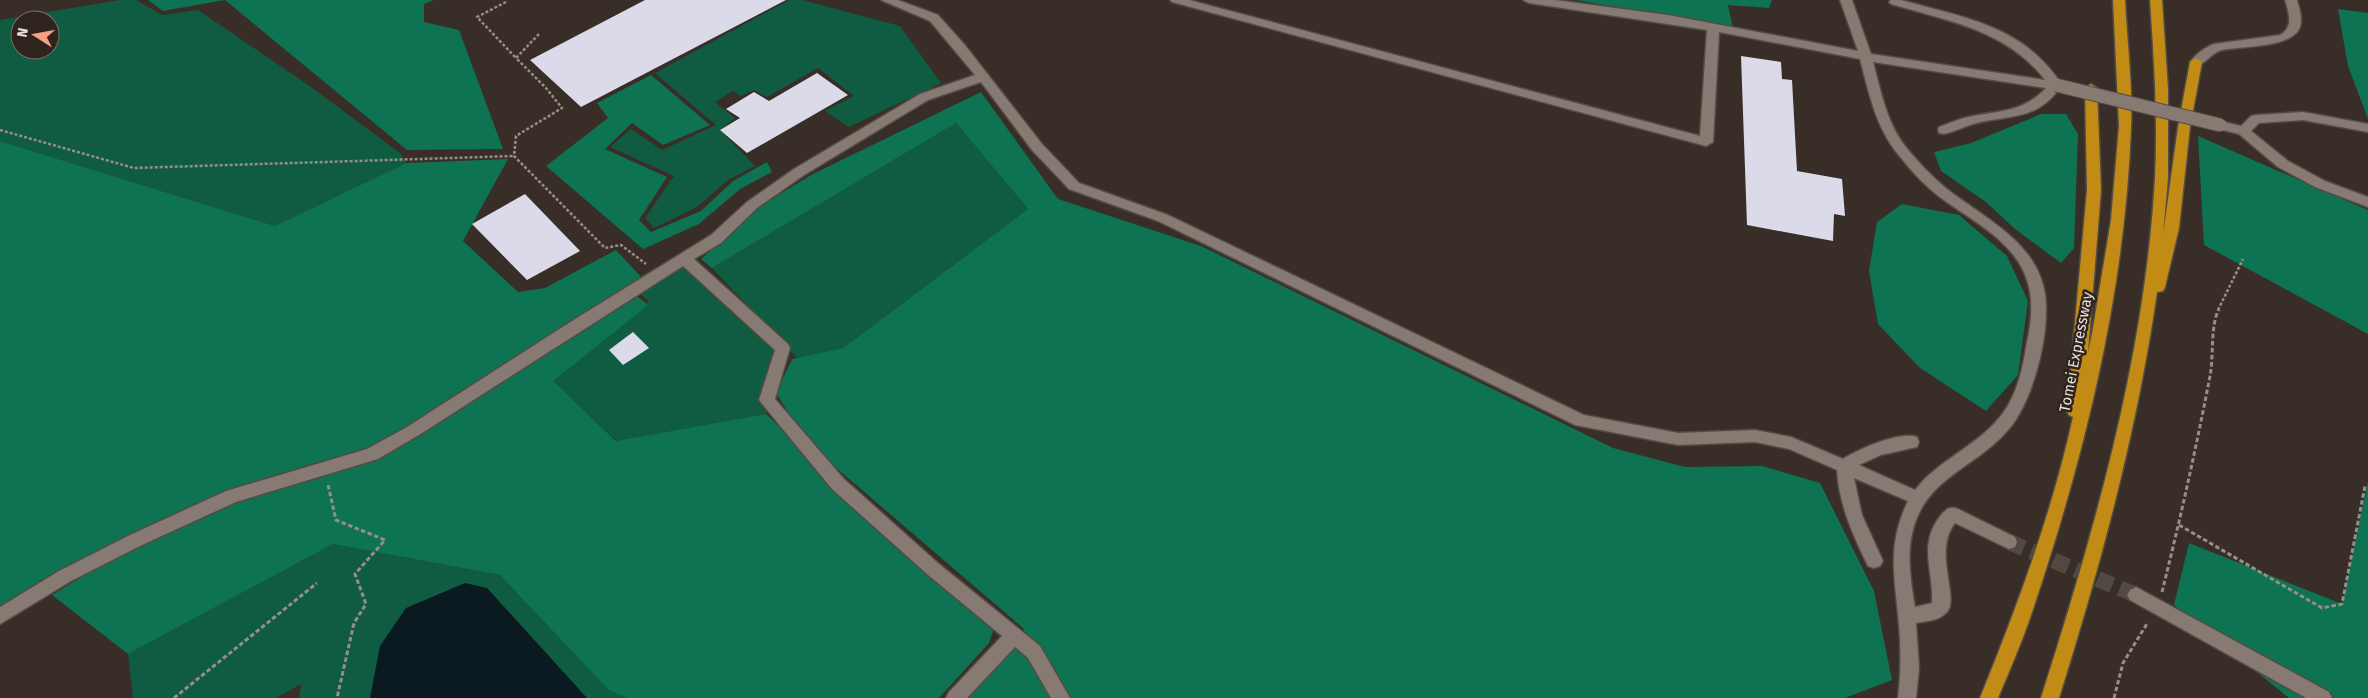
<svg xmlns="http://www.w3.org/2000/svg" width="2368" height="698" viewBox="0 0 2368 698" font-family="'Fira Sans',sans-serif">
	<rect width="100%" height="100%" fill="#382e27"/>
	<!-- green -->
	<path fill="#105c42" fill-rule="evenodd" d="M120 0H136L162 15 198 10 311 87 400 153 406 163 275 226 0 141V20ZM20 20H50V50H20Z
		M789 0H802L900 26 941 83 849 127 825 111 854 96 818 68 767 97 754 90 741 96 733 91 715 102 735 118 720 130 755 166 728 180 697 207 654 228 645 218 674 176 610 147 631 129 662 150 716 125 655 73Z
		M956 123 1028 209 843 348 797 358 712 268Z
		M693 258 783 348 766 414 617 441 552 381 649 301 636 291Z
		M333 544 500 575 646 698H299L301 684 276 698H133L128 654Z"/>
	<!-- forest -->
	<path fill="#0d7352" d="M148 0H434L424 4V22L459 30 503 149 407 150 225 0 163 11Z
		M1576 0H1772L1769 8 1728 5 1733 28Z
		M2338 9 2368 13V119L2348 66Z
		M651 75 710 125 663 145 632 123 605 149 667 177 639 220 651 232 701 211 733 181 767 162 772 172 740 189 699 224 643 249 546 166 608 118 597 103Z
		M981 92 1058 199 1201 246 1613 448 1685 467 1762 466 1820 483 1874 591 1892 680 1845 698H1058L1023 628 820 454 792 418 776 393 792 359 843 348 1028 209 956 123 712 268 701 259 760 206 813 174Z
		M2041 114H2066L2078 134 2074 248 2061 263 2015 229 1986 202 1941 171 1934 152 1971 143Z
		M2198 136 2368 210V334L2204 245Z
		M0 141 275 226 406 163 508 159 463 241 518 292 545 288 616 250 642 278 385 447 146 531 0 613Z
		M1902 204 1959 215 2007 256 2028 301 2018 375 1986 411 1920 368 1878 324 1869 271 1877 222Z
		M637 296 648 305 553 381 616 441 766 414 994 628 989 643 939 698H628L609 690 500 575 333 544 128 654 52 595 159 529 368 459Z
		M2368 481V698H2289L2174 605 2189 543 2342 604Z
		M1007 646 1027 651 1053 698H959Z"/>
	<!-- water -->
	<path fill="#0a1a20" d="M465 583 487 588 587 698H370L380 646 406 608Z"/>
	<!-- building -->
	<path fill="#dbdae9" d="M645 0H786L581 107 530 60Z
		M1741 56 1781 62 1782 79 1792 80 1797 171 1842 179 1845 216 1834 214 1833 241 1747 225Z
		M817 73 848 95 747 153 720 130 740 118 726 109 754 92 769 101Z
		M525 194 580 251 527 280 472 224Z
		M633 332 649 348 623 365 609 350Z"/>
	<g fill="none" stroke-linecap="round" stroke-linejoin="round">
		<!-- minor-tunnel -->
		<path stroke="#524942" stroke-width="16" stroke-dasharray="16 8" stroke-linecap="butt" d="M2009 542 2136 595"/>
		<defs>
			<path id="minor" d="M881 0H898L938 15 964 44 1042 144 1079 183 1168 215 1584 415 1678 433 1755 430 1791 437 1843 459C1859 449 1899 431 1917 437L1919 442 1917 447 1881 455 1859 465 1915 490C1939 459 1980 445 2003 413 2018 393 2023 366 2027 342 2032 320 2034 296 2025 275 2010 237 1966 218 1936 194 1922 183 1909 168 1897 153 1875 125 1869 93 1860 59L1719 32 1713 142 1706 146 1172 2 1170 0H1189L1700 136 1707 30 1529 3 1523 0H1555L1668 15 1858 51 1840 0H1852L1871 54 2045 80C2007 30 1948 21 1891 4L1889 2 1891 0H1901C1965 18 2023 25 2062 85 2037 122 2010 114 1973 124 1963 127 1954 132 1944 134L1939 133 1938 130 1939 127C1950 123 1961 118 1973 116 2003 110 2023 112 2046 88L1873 62C1881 91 1886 121 1905 146 1917 161 1932 177 1947 189 1984 218 2037 242 2045 294 2050 331 2036 389 2015 421 2007 433 1995 444 1983 453 1958 472 1929 487 1917 518 1905 546 1910 578 1915 607L1932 603C1934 570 1917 545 1941 515 1947 508 1950 506 1958 509L2015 537 2017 542 2015 547 2009 549 1955 523C1932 552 1961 600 1946 613 1938 621 1927 621 1916 623L1919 668 1916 698H1898C1901 674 1901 649 1899 625 1895 578 1886 546 1908 501L1854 478 1862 515 1883 561 1880 566 1874 568 1868 566C1853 535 1839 505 1837 470L1789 449 1755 442 1678 445 1575 425 1158 221 1069 189 1032 150 981 82 928 100 804 175 757 208 721 243 694 259 788 344 790 348 775 399 844 479 939 564 1040 646 1070 698H1051L1028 658 1015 647 967 698H946L949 692 1002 636 927 574 832 489 759 400 775 350 683 266 419 435 378 459 236 502 142 545 71 581 0 624V607L59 571 130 535 226 491 367 449 407 427 572 321 711 235 747 202 794 169 920 94 975 75 930 21Z
				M2285 0H2297C2299 8 2303 18 2300 27 2293 48 2241 46 2222 50 2210 53 2204 68 2192 65L2190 62C2196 54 2204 48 2214 44L2280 35C2294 27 2289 13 2285 0Z
				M2303 112 2368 124V132L2303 120 2259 123 2251 131 2288 161 2325 181 2368 197V207L2315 187 2278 167 2239 134 2215 128 2214 125 2220 121 2241 126 2251 116 2256 115Z
				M2136 587 2329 692 2332 698H2306L2130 600 2127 595 2130 590Z"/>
			<path id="highway" d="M2113 0H2125C2127 42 2133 86 2131 128 2125 290 2086 450 2035 603 2025 635 2011 667 1998 698H1980C2017 607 2052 513 2073 417L2069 415 2067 411 2087 190 2085 88 2091 84 2097 88 2101 190 2088 352 2092 334 2111 220 2119 126Z
				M2150 0H2162L2168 89V178L2163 235 2178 127 2190 62 2196 58 2202 62 2190 127 2179 228 2165 287 2163 291 2157 292C2137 431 2101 564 2059 698H2041C2095 529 2145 356 2155 178 2158 118 2154 59 2150 0Z"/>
		</defs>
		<!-- minor casing -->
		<use href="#minor" stroke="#534b44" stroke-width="3"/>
		<!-- highway casing -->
		<use href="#highway" stroke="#534b44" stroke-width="3"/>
		<!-- path-far1 -->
		<path stroke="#968e88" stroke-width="2.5" stroke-dasharray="3 2" stroke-linecap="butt" d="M506 2 477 17 516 58
			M539 34 516 58 546 88 562 108 516 136 514 156 605 248 621 245 646 264
			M0 130 134 168 514 156
			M2218 310 2243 259"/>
		<!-- path -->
		<path stroke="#968e88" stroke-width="3" stroke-dasharray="4.5 2.5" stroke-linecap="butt" d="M328 485 336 520 385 540 355 574 366 604 354 623 337 698
			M2179 525 2322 608 2342 604 2365 486
			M2162 592C2180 520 2196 449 2210 376 2214 355 2210 326 2219 309
			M174 698 317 583
			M2114 698 2123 663 2148 622"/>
		<!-- minor -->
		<use href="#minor" fill="#867a72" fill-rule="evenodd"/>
		<!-- highway -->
		<use href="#highway" fill="#c18b15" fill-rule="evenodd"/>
		<defs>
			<path id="minor-bridge" d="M2056 85 2220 125"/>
		</defs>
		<!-- minor-bridge casing -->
		<use href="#minor-bridge" stroke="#534b44" stroke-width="15" stroke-linecap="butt"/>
		<!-- minor-bridge -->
		<use href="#minor-bridge" stroke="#867a72" stroke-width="13"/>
	</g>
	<g text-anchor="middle" stroke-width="5" stroke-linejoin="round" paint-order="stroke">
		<!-- street labels -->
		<g font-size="15" fill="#e8e1dc" stroke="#2e241d">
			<text transform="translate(2076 352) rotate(-79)" y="5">Tomei Expressway</text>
		</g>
	</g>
	<!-- north arrow -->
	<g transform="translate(35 35) rotate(281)"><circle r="24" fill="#2e241d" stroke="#787069"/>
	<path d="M0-4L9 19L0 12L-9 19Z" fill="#f49f86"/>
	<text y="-8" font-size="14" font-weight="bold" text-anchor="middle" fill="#e8e1dc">N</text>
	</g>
</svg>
